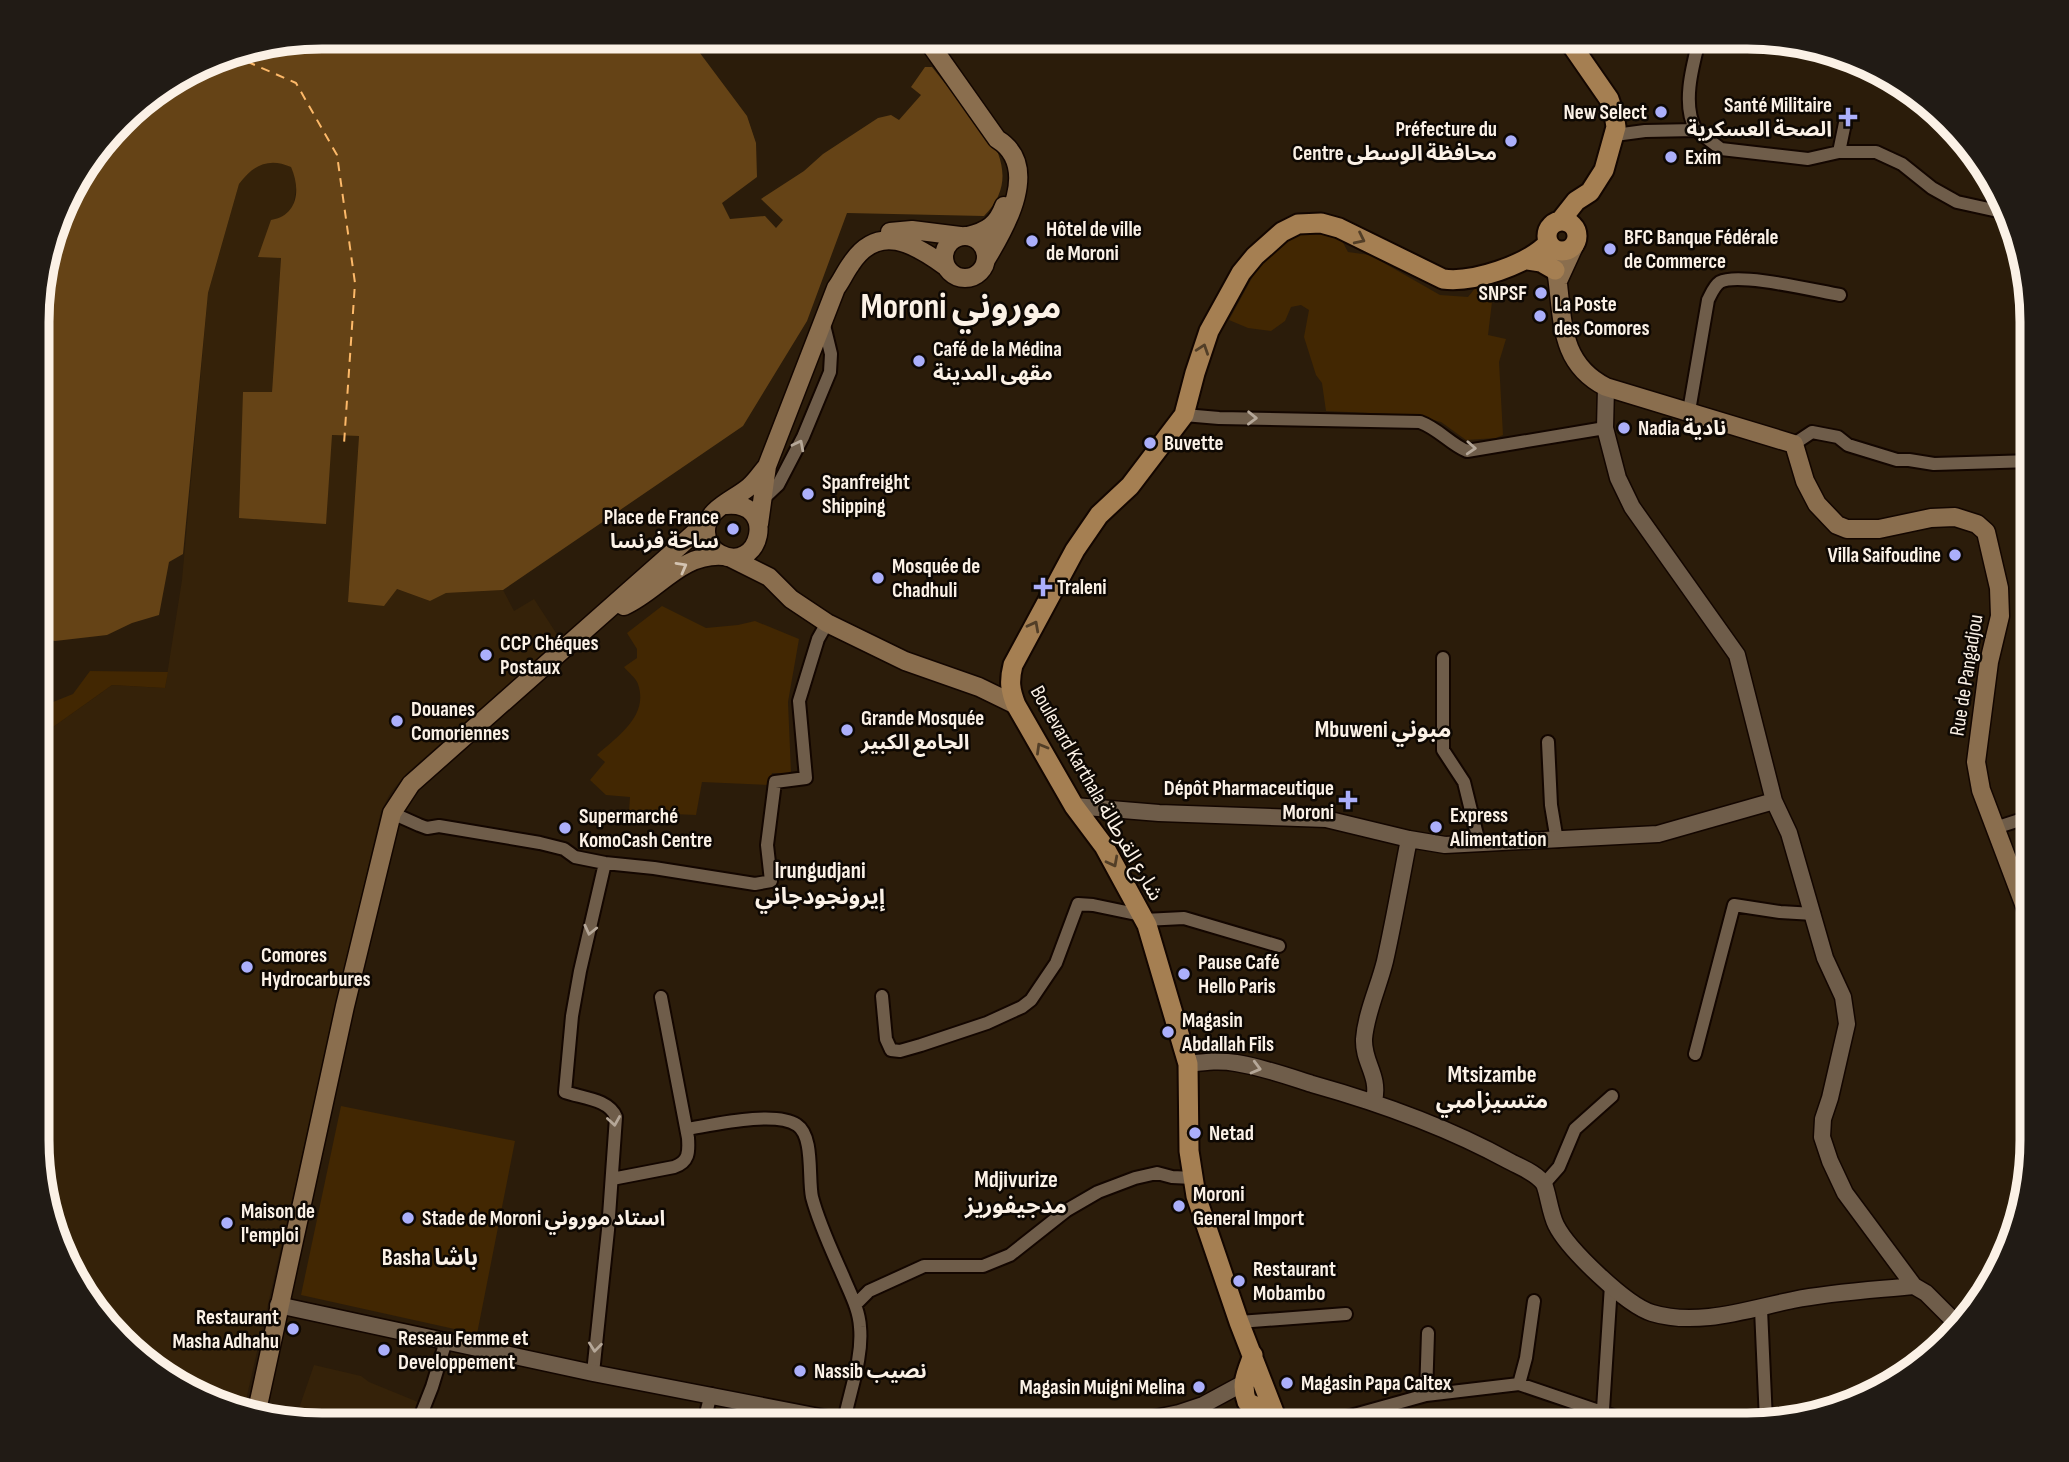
<svg xmlns="http://www.w3.org/2000/svg" width="2069" height="1462" viewBox="0 0 2069 1462" font-family="'Sofia Sans Condensed','Noto Sans Arabic',sans-serif">
	<rect width="100%" height="100%" fill="#2b1c0a"/>
	<!-- built -->
	<path fill="#352209" d="M267 162H281L291 167 297 181 293 208 282 219 259 257H281L272 392H244L332 435 359 436 348 602 397 589 430 601 446 593 503 590 514 611 534 599 560 639 407 773 391 792 381 811 243 1413 230 1410 148 1366 75 1282 39 1177V737L112 685 165 688 182 580 208 293 239 184 249 170Z
		M314 1365 361 1376 369 1382 418 1402 411 1425H304L271 1418 272 1414 296 1417Z"/>
	<!-- green -->
	<path fill="#422702" d="M1317 230 1341 239 1348 252 1370 255 1440 295 1468 297 1485 276 1495 277 1488 335 1506 339 1499 362 1503 435 1496 438 1466 440 1441 422 1413 415 1326 411 1322 383 1316 375 1304 337 1309 310 1301 305 1291 307 1285 321 1271 331 1248 328 1229 320 1253 276 1258 260 1288 232Z
		M662 606 706 628 738 625 755 621 799 639 788 702 791 773H772L770 785 702 782 696 815 629 812 630 797 606 795 590 780 605 762 597 755C618 736 649 716 638 684 636 678 628 672 624 667L637 658V649L627 633Z
		M90 671 168 672 165 688 112 685 39 737V704L43 706 73 694Z
		M341 1106 515 1141 477 1334 301 1295Z"/>
	<!-- water -->
	<path fill="#654316" d="M322 37H688L747 116 756 143 757 177 722 203 730 219 765 216 776 228 783 220 761 199 804 171 823 154 878 118 891 115 899 120 921 95 911 87 925 67H932L948 87 960 90C985 129 1027 173 984 216L847 213 807 321 743 426 503 590 446 593 430 601 397 589 384 606 348 602 359 436 332 435 326 524 239 518 243 392H272L281 258 258 257 271 220C298 216 301 189 291 167 269 157 253 165 239 184L208 293 183 554 169 562 159 615 132 623 107 635 55 641 39 638V285L66 195 134 108 213 58Z"/>
	<g fill="none" stroke-linecap="round" stroke-linejoin="round">
		<!-- ferry -->
		<path stroke="#fdb969" stroke-width="2" stroke-dasharray="9 7" stroke-linecap="butt" d="M232 55 296 83 337 155 355 283 344 444"/>
		<defs>
			<path id="minor" d="M1462 45 1468 37
				M1696 130C1681 105 1693 64 1700 37
				M1615 135 1645 131 1696 130 1721 149 1808 159 1839 152 1845 123
				M1839 152H1876L1902 164 1932 188 1957 202 2007 213
				M1689 411 1708 300C1711 294 1714 286 1720 282 1739 272 1816 291 1840 295
				M1184 415 1219 418 1420 422C1439 429 1450 444 1467 451L1605 428
				M1794 444 1812 432 1838 437 1848 445 1897 460H1909L1934 464 2032 461
				M761 501 778 485 803 437 830 372 831 354 823 321
				M1443 658V750L1464 782 1479 843
				M1548 742 1551 805 1557 841
				M392 813 419 825 427 828 439 826 540 843 564 849 575 857 605 863 654 868 755 884 771 881 767 845 775 782 806 778 799 701 818 639 827 623
				M1995 828 2032 816
				M1144 920 1184 918 1279 946
				M882 996 886 1039 891 1050 900 1051 921 1045 987 1023 1022 1007 1031 1000 1056 963 1078 904 1093 905 1141 915
				M1695 1054 1734 905 1780 912 1814 914
				M687 1129C712 1125 775 1110 797 1125 814 1136 808 1178 812 1197 819 1224 832 1251 843 1276 850 1293 859 1309 860 1327 863 1357 850 1391 844 1421
				M612 1179 674 1167C689 1162 689 1152 688 1138L661 997
				M1544 1184 1559 1167 1575 1129 1612 1096
				M855 1305 869 1291 924 1266H983L1010 1255 1067 1210 1098 1192 1135 1178 1157 1173 1172 1177 1193 1178
				M1761 1309 1766 1421
				M1239 1322 1346 1314
				M593 1373 608 1230 616 1117C609 1099 582 1098 565 1092L572 1016 580 971 605 863
				M1519 1384 1640 1425
				M1426 1395 1428 1333
				M417 1425 432 1387 446 1341
				M703 1425 711 1394
				M1318 1425 1426 1395 1519 1384 1526 1358 1534 1301
				M1602 1425 1611 1285"/>
			<path id="tertiary" d="M1606 387 1605 428 1618 478 1632 507 1737 655 1774 801 1789 833 1825 958 1843 997 1847 1024 1830 1098 1823 1119 1822 1137 1830 1161 1845 1193 1914 1286 1926 1293 1959 1326
				M1074 806 1159 813 1326 819 1409 839 1445 845 1658 834 1774 801
				M1188 1064C1205 1062 1219 1060 1236 1063 1262 1067 1287 1076 1312 1084 1380 1103 1447 1127 1509 1161 1520 1167 1537 1173 1544 1184 1548 1193 1550 1213 1556 1225 1568 1249 1626 1305 1652 1313 1698 1327 1749 1309 1793 1300 1833 1292 1874 1290 1914 1286
				M1374 1101C1380 1075 1363 1063 1364 1039 1366 1013 1379 986 1385 961 1394 921 1401 880 1409 839
				M278 1305 593 1373 861 1425
				M1121 1425 1179 1413 1203 1405 1253 1378"/>
			<path id="secondary" d="M925 37 997 139C1041 166 1006 227 987 258
				M890 232 912 230 960 236
				M944 257a21 21 0 1 1 42 0a21 21 0 1 1-42 0Z
				M968 236C987 231 997 225 1004 206
				M1551 247C1553 259 1557 272 1558 284 1563 328 1563 365 1606 387L1794 444 1805 481 1817 504 1837 525 1847 529H1879L1931 518 1955 517 1977 524 1986 532 1999 588 2000 616 1989 662 1976 762 1981 790 2032 925
				M1558 281 1575 244
				M726 505C779 500 760 575 720 554 712 550 706 541 706 532 705 509 734 500 749 487 756 481 761 473 767 466
				M759 524 767 466 836 288C842 280 845 272 851 264 878 222 915 244 945 266
				M731 558 769 577 791 599 827 623 905 661 979 687 1016 705
				M624 606C658 591 681 553 723 556
				M256 1415 345 1006 392 813 411 784 708 521"/>
			<path id="primary" d="M1561 220 1576 201 1590 192 1604 170 1616 127 1614 114 1609 99 1566 37
				M1547 236a15 15 0 1 1 30 0a15 15 0 1 1-30 0Z
				M1528 260 1541 262 1555 270
				M1253 1355C1247 1372 1240 1384 1247 1402L1275 1416
				M1279 1425 1239 1322 1196 1196 1189 1151 1188 1064 1147 925 1104 846 1074 806 1016 705C1010 690 1009 681 1013 665L1075 550 1099 515 1130 486 1184 415 1195 373 1209 331 1241 273 1255 256 1282 232 1298 224 1321 223 1339 228 1443 279C1473 283 1527 265 1548 243"/>
		</defs>
		<!-- minor casing -->
		<use href="#minor" stroke="#130600" stroke-width="16"/>
		<!-- tertiary casing -->
		<use href="#tertiary" stroke="#130600" stroke-width="19"/>
		<!-- secondary casing -->
		<use href="#secondary" stroke="#130600" stroke-width="21"/>
		<!-- primary casing -->
		<use href="#primary" stroke="#130600" stroke-width="23"/>
		<!-- minor -->
		<use href="#minor" stroke="#6f5d4a" stroke-width="12"/>
		<!-- tertiary -->
		<use href="#tertiary" stroke="#6f5d4a" stroke-width="16"/>
		<!-- secondary -->
		<use href="#secondary" stroke="#8a6e4e" stroke-width="18"/>
		<!-- primary -->
		<use href="#primary" stroke="#a57f52" stroke-width="19"/>
	</g>
	<!-- one-way arrows -->
	<defs><path id="oneway-chevron" d="M-2-3.5L2.5 0L-2 3.5" fill="none" stroke-width="1.6" stroke-linecap="round" stroke-linejoin="round" transform="scale(1.75)"/></defs>
	<g stroke="#523e27">
		<use href="#oneway-chevron" transform="translate(1360 239) rotate(26)"/>
		<use href="#oneway-chevron" transform="translate(1203 349) rotate(-71)"/>
		<use href="#oneway-chevron" transform="translate(1034 626) rotate(-62)"/>
		<use href="#oneway-chevron" transform="translate(1041 748) rotate(-120)"/>
		<use href="#oneway-chevron" transform="translate(1113 862) rotate(62)"/>
	</g>
	<g stroke="#b5a798">
		<use href="#oneway-chevron" transform="translate(1252 418) rotate(1)"/>
		<use href="#oneway-chevron" transform="translate(799 445) rotate(-63)"/>
		<use href="#oneway-chevron" transform="translate(1471 448) rotate(3)"/>
		<use href="#oneway-chevron" transform="translate(590 930) rotate(103)"/>
		<use href="#oneway-chevron" transform="translate(1256 1068) rotate(15)"/>
		<use href="#oneway-chevron" transform="translate(614 1121) rotate(81)"/>
		<use href="#oneway-chevron" transform="translate(595 1347) rotate(96)"/>
	</g>
	<use stroke="#d3c3b1" href="#oneway-chevron" transform="translate(682 567) rotate(-29)"/>
	<!-- markers -->
	<g fill="#abaffb" stroke="#0e0803" stroke-width="2.5">
		<circle cx="1661" cy="112" r="7"/>
		<path d="M1844.5 106.5h7v7h7v7h-7v7h-7v-7h-7v-7h7z"/>
		<circle cx="1511" cy="141" r="7"/>
		<circle cx="1671" cy="157" r="7"/>
		<circle cx="1032" cy="241" r="7"/>
		<circle cx="1610" cy="249" r="7"/>
		<circle cx="1541" cy="293" r="7"/>
		<circle cx="1540" cy="316" r="7"/>
		<circle cx="919" cy="361" r="7"/>
		<circle cx="1624" cy="428" r="7"/>
		<circle cx="1150" cy="443" r="7"/>
		<circle cx="808" cy="494" r="7"/>
		<circle cx="733" cy="529" r="7"/>
		<circle cx="1955" cy="555" r="7"/>
		<circle cx="878" cy="578" r="7"/>
		<path d="M1039.5 576.5h7v7h7v7h-7v7h-7v-7h-7v-7h7z"/>
		<circle cx="486" cy="655" r="7"/>
		<circle cx="397" cy="721" r="7"/>
		<circle cx="847" cy="730" r="7"/>
		<path d="M1344.5 789.5h7v7h7v7h-7v7h-7v-7h-7v-7h7z"/>
		<circle cx="1436" cy="827" r="7"/>
		<circle cx="565" cy="828" r="7"/>
		<circle cx="247" cy="967" r="7"/>
		<circle cx="1184" cy="974" r="7"/>
		<circle cx="1168" cy="1032" r="7"/>
		<circle cx="1195" cy="1133" r="7"/>
		<circle cx="1179" cy="1206" r="7"/>
		<circle cx="408" cy="1218" r="7"/>
		<circle cx="227" cy="1223" r="7"/>
		<circle cx="1239" cy="1281" r="7"/>
		<circle cx="293" cy="1329" r="7"/>
		<circle cx="384" cy="1350" r="7"/>
		<circle cx="800" cy="1371" r="7"/>
		<circle cx="1287" cy="1383" r="7"/>
		<circle cx="1199" cy="1387" r="7"/>
	</g>
	<g text-anchor="middle" stroke-width="5" stroke-linejoin="round" paint-order="stroke">
		<!-- poi labels -->
		<g font-size="21" font-weight="bold" fill="#fbf1e6" stroke="#0e0803" text-anchor="start">
			<text x="1832" y="112" text-anchor="end">Santé Militaire<tspan x="1832" dy="24">الصحة العسكرية</tspan></text>
			<text x="1647" y="119" text-anchor="end">New Select</text>
			<text x="1497" y="136" text-anchor="end">Préfecture du<tspan x="1497" dy="24">Centre محافظة الوسطى</tspan></text>
			<text x="1685" y="164">Exim</text>
			<text x="1046" y="236">Hôtel de ville<tspan x="1046" dy="24">de Moroni</tspan></text>
			<text x="1624" y="244">BFC Banque Fédérale<tspan x="1624" dy="24">de Commerce</tspan></text>
			<text x="1527" y="300" text-anchor="end">SNPSF</text>
			<text x="1554" y="311">La Poste<tspan x="1554" dy="24">des Comores</tspan></text>
			<text x="933" y="356">Café de la Médina<tspan x="933" dy="24">مقهى المدينة</tspan></text>
			<text x="1638" y="435">Nadia نادية</text>
			<text x="1164" y="450">Buvette</text>
			<text x="822" y="489">Spanfreight<tspan x="822" dy="24">Shipping</tspan></text>
			<text x="719" y="524" text-anchor="end">Place de France<tspan x="719" dy="24">ساحة فرنسا</tspan></text>
			<text x="1941" y="562" text-anchor="end">Villa Saifoudine</text>
			<text x="892" y="573">Mosquée de<tspan x="892" dy="24">Chadhuli</tspan></text>
			<text x="1057" y="594">Traleni</text>
			<text x="500" y="650">CCP Chéques<tspan x="500" dy="24">Postaux</tspan></text>
			<text x="411" y="716">Douanes<tspan x="411" dy="24">Comoriennes</tspan></text>
			<text x="861" y="725">Grande Mosquée<tspan x="861" dy="24">الجامع الكبير</tspan></text>
			<text x="1334" y="795" text-anchor="end">Dépôt Pharmaceutique<tspan x="1334" dy="24">Moroni</tspan></text>
			<text x="1450" y="822">Express<tspan x="1450" dy="24">Alimentation</tspan></text>
			<text x="579" y="823">Supermarché<tspan x="579" dy="24">KomoCash Centre</tspan></text>
			<text x="261" y="962">Comores<tspan x="261" dy="24">Hydrocarbures</tspan></text>
			<text x="1198" y="969">Pause Café<tspan x="1198" dy="24">Hello Paris</tspan></text>
			<text x="1182" y="1027">Magasin<tspan x="1182" dy="24">Abdallah Fils</tspan></text>
			<text x="1209" y="1140">Netad</text>
			<text x="1193" y="1201">Moroni<tspan x="1193" dy="24">General Import</tspan></text>
			<text x="241" y="1218">Maison de<tspan x="241" dy="24">l'emploi</tspan></text>
			<text x="422" y="1225">Stade de Moroni استاد موروني</text>
			<text x="1253" y="1276">Restaurant<tspan x="1253" dy="24">Mobambo</tspan></text>
			<text x="279" y="1324" text-anchor="end">Restaurant<tspan x="279" dy="24">Masha Adhahu</tspan></text>
			<text x="398" y="1345">Reseau Femme et<tspan x="398" dy="24">Developpement</tspan></text>
			<text x="814" y="1378">Nassib نصيب</text>
			<text x="1301" y="1390">Magasin Papa Caltex</text>
			<text x="1185" y="1394" text-anchor="end">Magasin Muigni Melina</text>
		</g>
		<!-- street labels -->
		<g font-size="21" fill="#fbf1e6" stroke="#0e0803">
			<text transform="translate(1966 675) rotate(-81)" y="7">Rue de Pangadjou</text>
			<text transform="translate(1097 793) rotate(60)" y="7">Boulevard Karthala شارع القرطالة</text>
		</g>
		<!-- neighbourhood labels -->
		<g font-size="23" font-weight="bold" fill="#fbf1e6" stroke="#0e0803">
			<text x="1383" y="737">Mbuweni مبوني</text>
			<text x="820" y="878">Irungudjani<tspan x="820" dy="26">إيرونجودجاني</tspan></text>
			<text x="1492" y="1082">Mtsizambe<tspan x="1492" dy="26">متسيزامبي</tspan></text>
			<text x="1016" y="1187">Mdjivurize<tspan x="1016" dy="26">مدجيفوريز</tspan></text>
			<text x="430" y="1265">Basha باشا</text>
		</g>
		<!-- town labels -->
		<g font-size="35" font-weight="bold" fill="#fbf1e6" stroke="#0e0803">
			<text x="961" y="318">Moroni موروني</text>
		</g>
	</g>
	<!-- crop -->
	<path d="M0 0H2069V1462H0ZM322 49H1747A273 273 0 0 1 2020 322V1140A273 273 0 0 1 1747 1413H322A273 273 0 0 1 49 1140V322A273 273 0 0 1 322 49Z" fill="#211b15" fill-rule="evenodd"/>
	<path fill="none" stroke="#fbf1e6" stroke-width="9" d="M322 49H1747A273 273 0 0 1 2020 322V1140A273 273 0 0 1 1747 1413H322A273 273 0 0 1 49 1140V322A273 273 0 0 1 322 49Z"/>
</svg>
